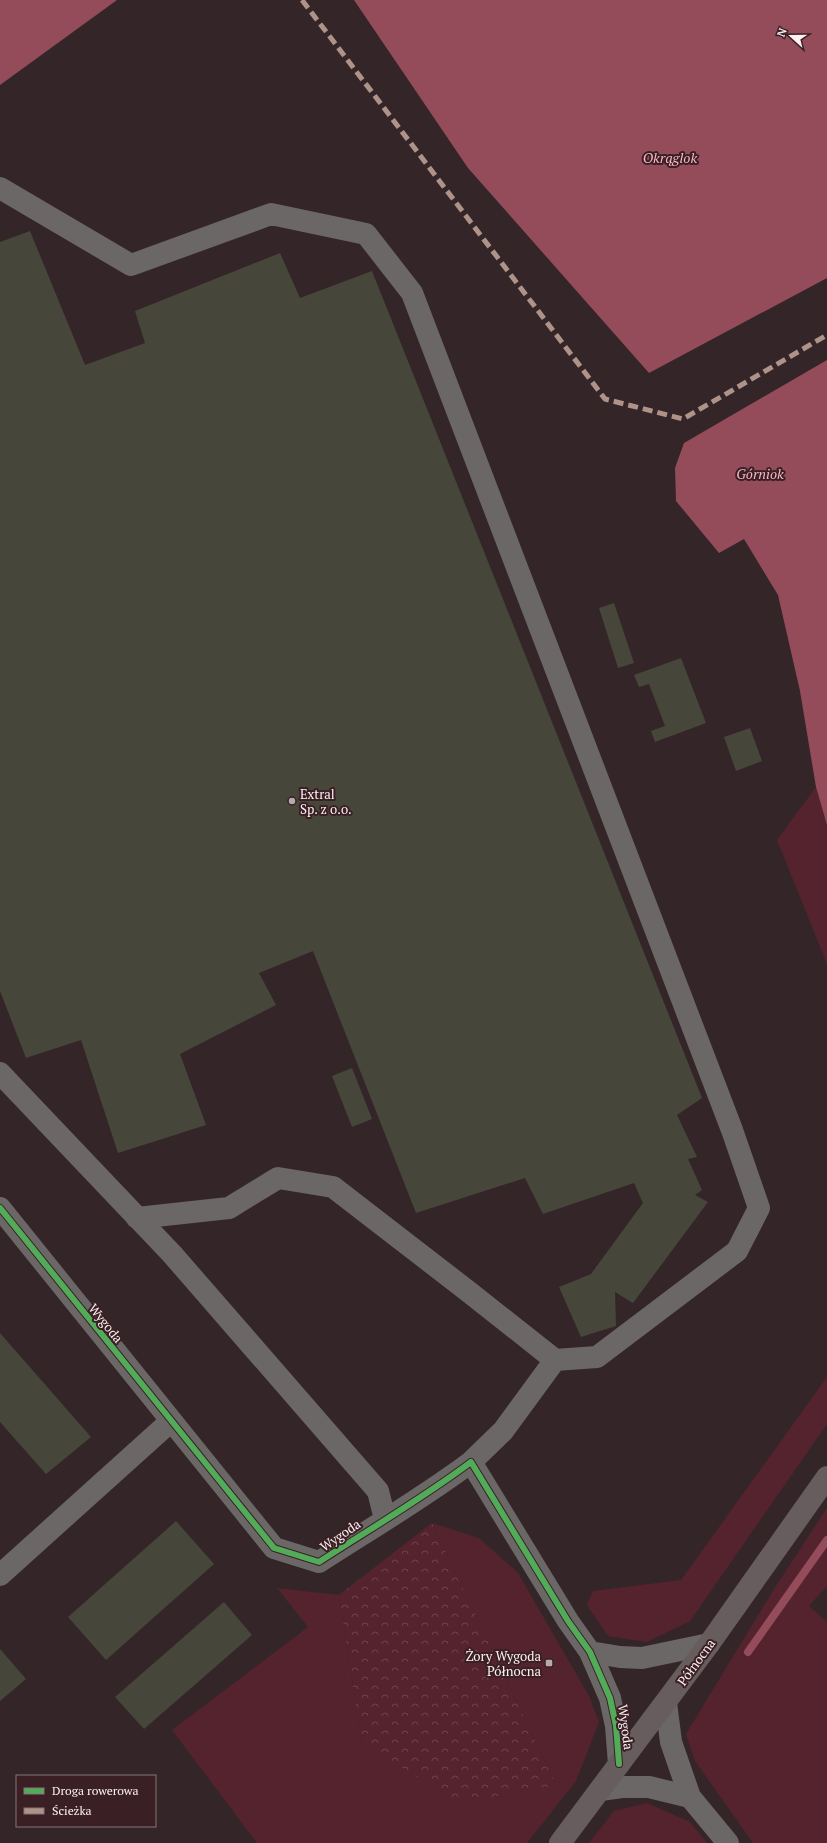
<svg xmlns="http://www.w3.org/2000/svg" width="827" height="1843" viewBox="0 0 827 1843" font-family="'PT Serif',serif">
	<defs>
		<pattern id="forest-crowns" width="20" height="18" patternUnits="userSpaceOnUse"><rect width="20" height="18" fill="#54232e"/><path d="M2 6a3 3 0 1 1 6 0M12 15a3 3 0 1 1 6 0" fill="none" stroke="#6e434d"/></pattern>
	</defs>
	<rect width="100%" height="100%" fill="#342628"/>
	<!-- grass -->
	<path fill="#54232e" d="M816 787 827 825V964L777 840Z
		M827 1377V1424L690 1621 647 1642 608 1636 587 1605 593 1591 681 1580Z
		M827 1508V1586L809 1606 827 1622V1843H753L695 1761 686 1734 774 1589Z
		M432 1523 479 1538 518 1573 589 1696 599 1722 576 1781 527 1843H257L172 1730 308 1627 277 1588 339 1595 362 1744 556 1785Z
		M647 1803 690 1822 707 1843H589L614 1811Z"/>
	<!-- forest -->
	<path fill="url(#forest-crowns)" d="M432 1523 556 1785 461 1803 362 1744 339 1595Z"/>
	<!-- water -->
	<path fill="#944c5b" d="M0 0H117L0 85Z
		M354 0H827V278L649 373 468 168Z
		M827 360V825L816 787 800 691 778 595 744 539 719 553 676 501 675 468 684 443Z"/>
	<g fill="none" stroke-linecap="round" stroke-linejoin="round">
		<!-- stream -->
		<path stroke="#944c5b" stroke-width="8" d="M748 1652 827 1540"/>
	</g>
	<!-- building -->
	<path fill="#46463a" d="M30 231 85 365 145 343 135 311 280 253 300 298 372 271 702 1098 677 1115 697 1157 688 1159 702 1190 695 1195 708 1202 633 1303 615 1292 616 1326 581 1337 559 1287 591 1274 643 1203 634 1183 543 1214 525 1178 416 1213 313 951 259 973 276 1005 180 1054 206 1125 118 1153 81 1040 26 1058 0 991V242Z
		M614 603 634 663 618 668 599 608Z
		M681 658 706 723 655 742 651 731 665 726 649 684 639 687 634 675Z
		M750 728 762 761 736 771 724 737Z
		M352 1068 372 1119 352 1127 332 1076Z
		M0 1333 91 1437 46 1474 0 1422Z
		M176 1521 214 1564 106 1660 68 1617Z
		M224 1602 252 1635 144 1729 115 1697Z
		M0 1649 26 1679 0 1701Z"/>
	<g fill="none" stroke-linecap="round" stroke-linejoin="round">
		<!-- minor -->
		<path stroke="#6c6767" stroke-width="22" d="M0 188 131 265 271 214 366 234 412 293 732 1130 759 1208 737 1251 597 1357 555 1360
			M0 1073 172 1254 378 1491 385 1519
			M0 1208 274 1548 319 1562C370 1529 423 1498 471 1462L568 1621 590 1652 610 1698 616 1726 619 1764
			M137 1218 229 1208 278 1178 333 1187 469 1292 555 1360 503 1431 471 1462
			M0 1575 171 1421
			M590 1652 620 1657 642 1658 709 1644
			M666 1703 671 1742 690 1797 728 1843
			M600 1790 622 1787H649L690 1797"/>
		<!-- major -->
		<path stroke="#675d5e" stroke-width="22" d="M560 1843 709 1644 827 1477"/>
		<!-- quiet -->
		<path stroke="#af9288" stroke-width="5" stroke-dasharray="10 5" stroke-linecap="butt" d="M302 0 605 399 683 419 827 335"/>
		<defs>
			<path id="cycleway" d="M0 1208 274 1548 319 1562C370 1529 423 1498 471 1462L568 1621 590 1652 610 1698 616 1726 619 1764"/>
		</defs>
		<!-- cycleway casing -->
		<use href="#cycleway" stroke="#3a2025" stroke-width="8"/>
		<!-- cycleway -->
		<use href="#cycleway" stroke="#51ab58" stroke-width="6"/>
	</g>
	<!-- markers -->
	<g fill="#b7aaac" stroke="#3a2025" stroke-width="1.5">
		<circle cx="292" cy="801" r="4"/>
		<rect x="545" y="1659" width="8" height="8" rx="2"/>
	</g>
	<g text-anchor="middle" stroke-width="4" stroke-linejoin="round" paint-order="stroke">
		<!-- poi labels -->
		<g font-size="13" fill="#fdf1f3" stroke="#3a2025" text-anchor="start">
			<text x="300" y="799">Extral<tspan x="300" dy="15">Sp. z o.o.</tspan></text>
			<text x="541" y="1661" text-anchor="end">Żory Wygoda<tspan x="541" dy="15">Północna</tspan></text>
		</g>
		<!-- street labels -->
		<g font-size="13" fill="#fdf1f3" stroke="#3a2025">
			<text transform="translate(106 1323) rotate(51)" y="5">Wygoda</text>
			<text transform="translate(340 1535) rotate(-34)" y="5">Wygoda</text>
			<text transform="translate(696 1662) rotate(-54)" y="5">Północna</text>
			<text transform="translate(626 1727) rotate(82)" y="5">Wygoda</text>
		</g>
		<!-- water labels -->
		<g font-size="14" font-style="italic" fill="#fab6c1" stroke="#3a2025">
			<text x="670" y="163">Okrąglok</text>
			<text x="760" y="479">Górniok</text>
		</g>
	</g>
	<!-- legend -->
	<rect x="16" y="1775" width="140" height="52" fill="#3a2025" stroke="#887477"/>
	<rect x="24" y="1788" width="20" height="6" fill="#51ab58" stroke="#887477"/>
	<text x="52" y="1795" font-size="12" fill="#fdf1f3">Droga rowerowa</text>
	<rect x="24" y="1808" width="20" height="6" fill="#af9288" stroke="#887477"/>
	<text x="52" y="1815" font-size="12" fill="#fdf1f3">Ścieżka</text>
	<!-- north arrow -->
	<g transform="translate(791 36) rotate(291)" stroke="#3a2025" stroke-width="3" paint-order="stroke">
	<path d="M0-3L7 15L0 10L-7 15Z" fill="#fdf1f3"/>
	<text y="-6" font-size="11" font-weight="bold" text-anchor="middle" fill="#fdf1f3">N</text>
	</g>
</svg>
